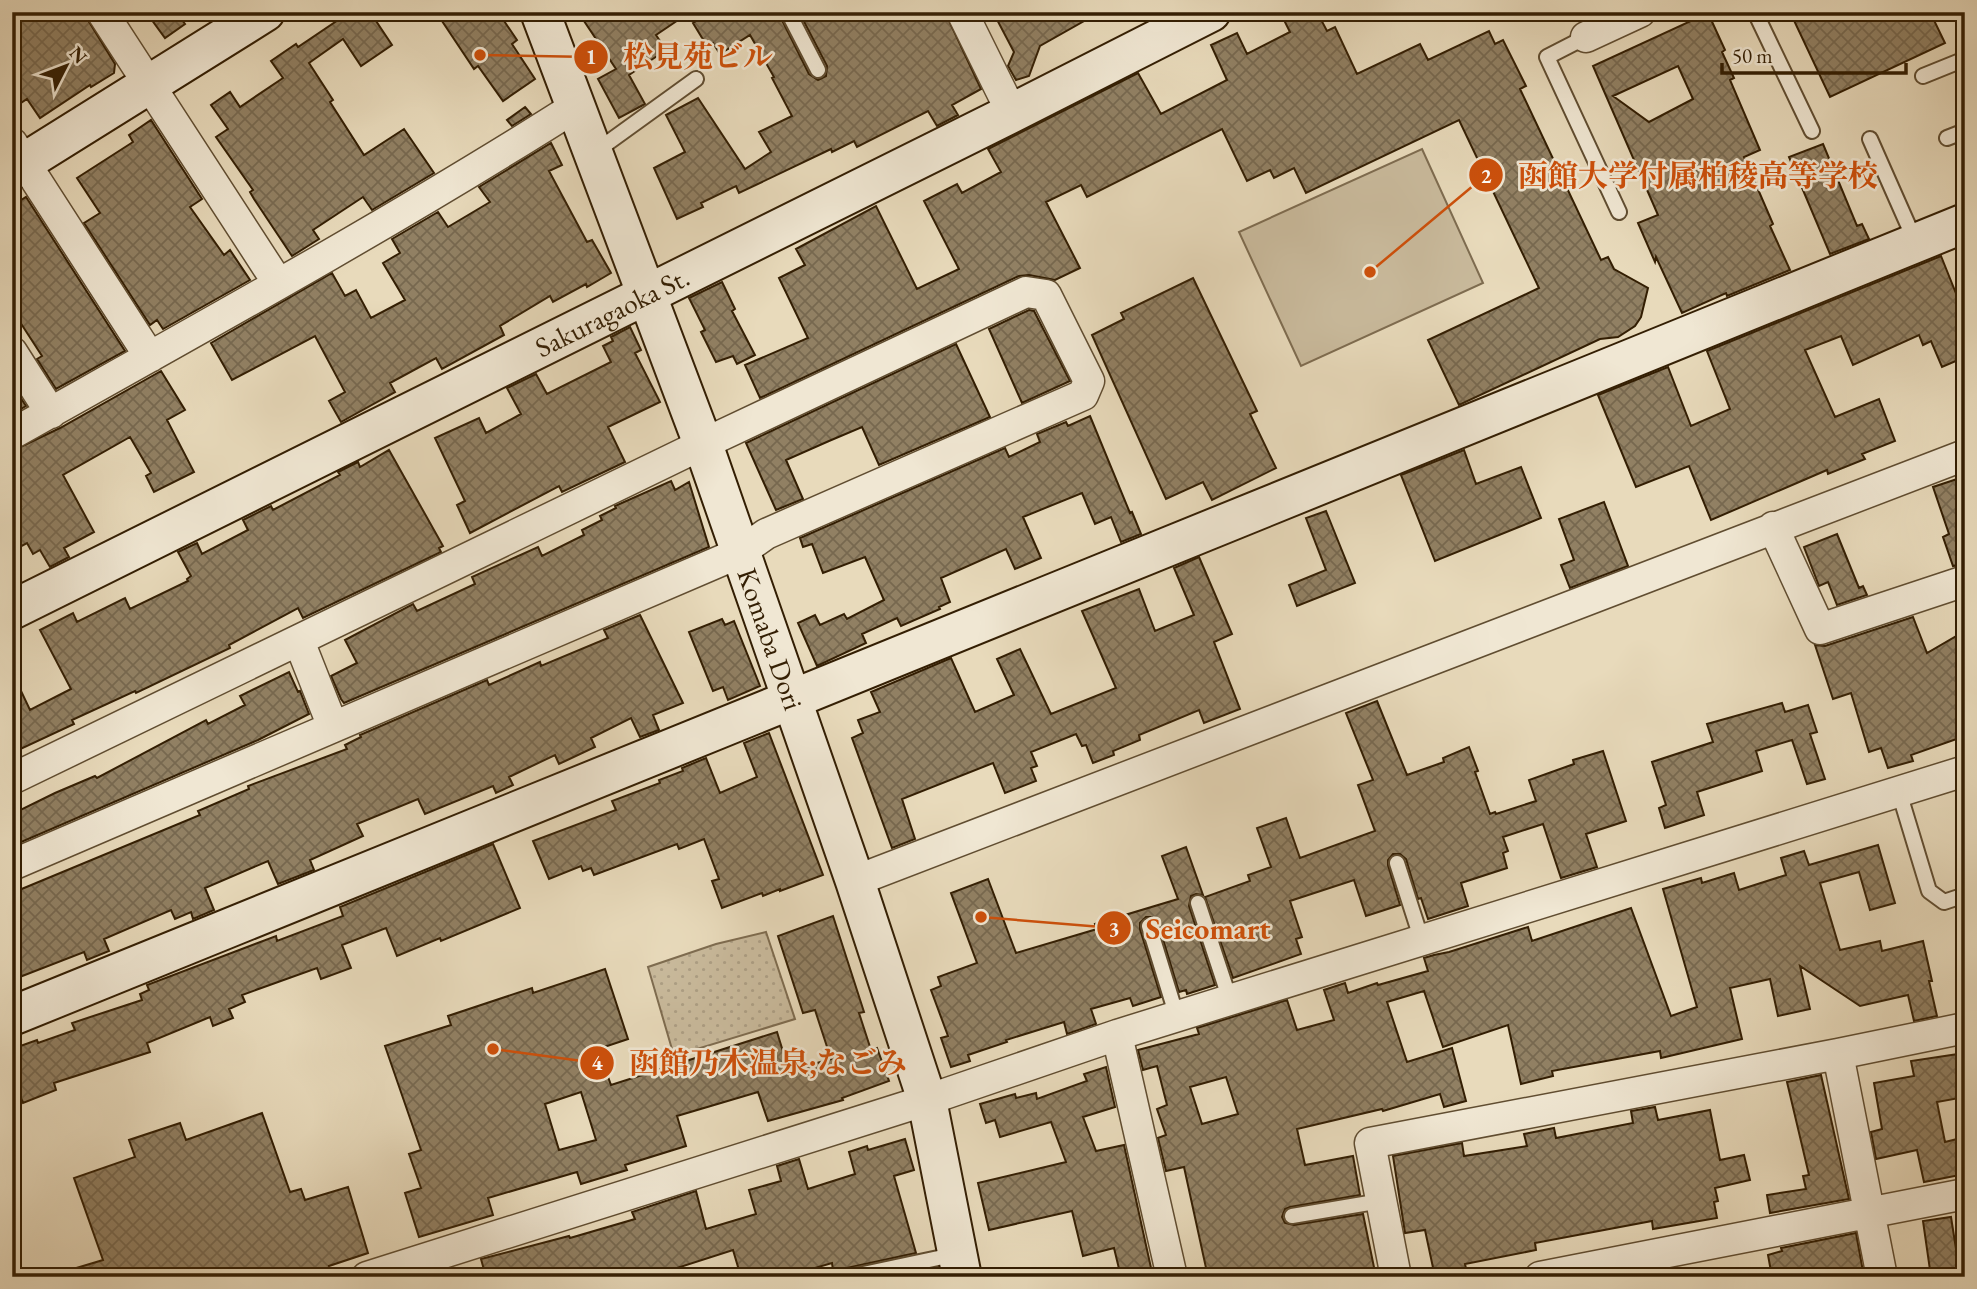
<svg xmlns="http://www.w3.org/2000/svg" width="1977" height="1289" viewBox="0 0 1977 1289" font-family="'EB Garamond','Noto Serif JP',serif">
	<defs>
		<pattern id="grass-dots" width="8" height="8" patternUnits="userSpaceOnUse" patternTransform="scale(1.75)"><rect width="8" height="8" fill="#c9ba9c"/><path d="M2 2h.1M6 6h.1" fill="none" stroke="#ad9f85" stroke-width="1.8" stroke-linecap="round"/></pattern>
		<pattern id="building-cross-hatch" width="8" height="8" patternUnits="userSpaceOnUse" patternTransform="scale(1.75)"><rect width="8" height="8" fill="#918063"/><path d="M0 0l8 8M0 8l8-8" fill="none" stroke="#77684f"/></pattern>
	</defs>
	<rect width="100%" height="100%" fill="#e8dabb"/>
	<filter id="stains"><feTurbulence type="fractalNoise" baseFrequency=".00286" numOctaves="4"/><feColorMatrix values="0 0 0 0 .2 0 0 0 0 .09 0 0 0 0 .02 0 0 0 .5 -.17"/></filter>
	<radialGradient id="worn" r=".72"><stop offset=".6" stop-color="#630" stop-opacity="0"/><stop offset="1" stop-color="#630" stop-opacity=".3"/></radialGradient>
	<!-- grass -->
	<path fill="url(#grass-dots)" stroke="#7e6c50" stroke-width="2" d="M766 932 795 1019 674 1056 648 967 716 944Z"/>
	<!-- garden -->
	<path fill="#c9ba9c" stroke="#7e6c50" stroke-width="2" d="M1422 149 1483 283 1301 366 1239 232Z"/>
	<!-- building -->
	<path fill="url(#building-cross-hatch)" stroke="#331e03" stroke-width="2" fill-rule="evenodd" d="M12 12H83L115 64 114 73 91 87 90 85 40 118 27 99 12 109Z
		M146 12H176L185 24 165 38Z
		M350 12H370L392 45 361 66 343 39 309 63 333 100 330 102 364 155 404 129 434 173 372 210 363 197 313 230 319 239 292 256 254 199 250 192 253 190 216 137 228 129 211 105 230 92 240 107 283 78 271 61 296 44 298 47Z
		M436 12H498L517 40 512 44 535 79 503 101 478 66 474 69Z
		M578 12H690L656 35 666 50 629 75 645 104 619 118 598 79 616 69Z
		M711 12H778L809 74 818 80 826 76 827 66 799 12H945L981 89 952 105 958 115 937 126 928 111 857 147 854 141 832 152 831 149 739 193 736 186 701 203 703 207 677 219 654 168 685 152 666 115 698 98 745 169 771 152 759 132 792 116 772 78 774 77 750 35 720 54 713 43 707 46 693 23Z
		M993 12H1100L1040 46 1029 76 1016 80 1008 66 1014 52Z
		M1280 12H1317L1327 31 1335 27 1357 74 1420 44 1428 60 1489 31 1495 44 1503 40 1526 86 1520 89 1601 260 1608 257 1614 269 1648 288 1641 317 1635 326 1618 337 1600 339 1459 405 1428 340 1539 288 1459 120 1306 193 1294 168 1274 178 1270 170 1247 181 1222 129 1087 197 1081 185 1046 202 1080 268 1055 280 1029 275 1019 276 760 398 745 365 808 338 779 278 805 265 796 249 876 206 917 289 959 269 924 201 957 184 962 193 1001 172 988 149 1138 73 1161 114 1227 80 1211 45 1237 33 1247 54 1290 32Z
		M1790 12H1930L1945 43 1830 97Z
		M1708 13 1725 50 1722 52 1734 78 1730 80 1760 150 1744 157 1773 224 1770 226 1790 270 1727 296 1726 293 1682 313 1656 257 1655 262 1638 223 1658 215 1593 66ZM1678 66 1693 99 1649 122 1613 96Z
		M525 107 531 114 512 126 507 120Z
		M151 120 202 199 190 207 224 255 230 250 250 280 163 329 157 320 150 325 84 223 100 213 77 178 133 142 129 135Z
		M551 143 562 165 549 171 587 242 592 240 611 273 587 287 586 284 553 302 550 296 500 326 504 335 442 369 436 358 390 383 395 392 341 422 329 401 345 392 315 336 232 380 211 343 332 273 345 296 356 290 371 318 405 300 383 263 400 253 392 239 438 212 448 227 490 202 479 187Z
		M1823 144 1857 226 1862 224 1869 239 1830 254 1789 157Z
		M26 197 125 351 56 389 37 359 42 356 18 319 21 316 12 304V206Z
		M1941 256 1965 316V357L1942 367 1931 341 1923 345 1919 335 1853 365 1841 336 1805 350 1835 417 1879 399 1895 441 1862 454 1865 459 1828 474 1827 470 1711 520 1689 466 1636 487 1598 395 1668 367 1691 426 1730 409 1707 351Z
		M1193 278 1257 411 1250 414 1276 468 1212 500 1203 482 1166 499 1092 335 1124 319 1121 313Z
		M722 282 735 309 732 311 755 355 737 364 733 356 716 362 701 332 705 330 689 298Z
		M1029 310 1034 311 1070 381 1022 403 989 329Z
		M630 327 641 350 635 353 660 402 608 427 625 462 562 492 559 486 470 533 457 505 465 501 435 438 479 418 486 433 521 414 507 388 536 374 547 394 611 362 603 346 613 341 611 337Z
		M956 344 990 417 879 465 862 427 829 441 786 460 803 499 776 510 746 443Z
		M161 371 185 410 167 420 194 472 154 492 146 476 151 473 130 437 63 475 94 532 64 548 69 557 50 567 40 550 33 554 27 543 12 551V511L21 506 12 491V451L60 428Z
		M12 385 26 406 12 414Z
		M1090 416 1130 513 1132 512 1141 534 1121 542 1111 517 1095 524 1082 493 1023 517 1041 558 1015 569 1006 549 941 578 950 602 939 607 940 609 901 626 897 618 862 634 866 643 817 666 798 623 815 615 820 625 844 614 847 619 884 600 865 557 823 573 812 544 803 547 800 538 1005 448 1009 457 1040 442 1037 434 1066 422 1068 426Z
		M389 450 443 546 439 548 441 552 303 618 298 608 229 645 230 648 136 693 135 691 72 720 74 724 12 753V672L30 710 71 689 40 630 73 613 77 622 125 598 130 609 188 581 187 579 191 576 178 552 197 543 202 554 248 530 243 520 271 506 273 510 340 475 338 472 358 462 360 467Z
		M1464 450 1476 484 1521 467 1541 518 1435 561 1401 475Z
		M1957 479 1965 502V564L1953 566 1943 537 1949 534 1933 487Z
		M671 481 675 490 689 482 709 547 344 703 341 699 331 676 357 663 345 640 413 604 417 611 475 584 472 577 538 547 542 556 584 535 582 530 602 520 600 516 616 508 615 506Z
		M1604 502 1628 566 1570 588 1561 565 1574 560 1559 519Z
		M1326 511 1355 583 1297 606 1289 585 1326 570 1306 518Z
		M1837 534 1859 588 1863 586 1867 595 1837 605 1828 582 1819 586 1804 547Z
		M1199 557 1232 634 1214 642 1240 709 1204 723 1199 710 1139 735 1140 740 1113 751 1114 755 1093 763 1086 745 1082 746 1076 734 1031 752 1037 766 1031 768 1036 781 1005 793 993 763 902 799 915 839 892 848 852 738 863 733 858 720 880 712 871 692 951 658 975 712 1014 695 997 659 1020 649 1051 714 1116 688 1082 611 1139 589 1155 631 1194 615 1174 568Z
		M640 615 683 703 653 715 659 730 640 737 631 718 591 738 595 747 559 764 555 755 509 777 513 785 496 793 493 786 425 814 418 799 357 824 363 836 310 860 314 870 278 884 268 861 205 888 214 910 193 919 191 912 175 919 171 910 104 939 109 951 87 960 84 952 12 980V893L200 815 198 811 249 789 248 786 347 749 345 745 361 737 360 735 487 680 489 685 540 662 541 666 608 638 604 630Z
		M1913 617 1927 653 1965 631V736L1911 755 1913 761 1888 768 1881 748 1869 752 1851 693 1833 699 1815 645 1825 646Z
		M722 619 725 625 734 621 760 686 728 700 723 687 713 691 689 632Z
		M289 672 298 692 300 691 309 714 258 740 12 846V814L55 793 95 776 97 778 206 720 208 724 245 705 240 696Z
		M1377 701 1407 775 1444 762 1443 758 1469 747 1478 771 1475 772 1490 814 1495 812 1496 814 1536 801 1529 780 1574 764 1573 760 1603 751 1626 821 1586 834 1597 867 1561 878 1543 824 1503 837 1508 851 1503 853 1507 868 1461 883 1468 906 1428 919 1421 898 1418 899 1406 859 1400 854H1393L1388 860V865L1400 905 1366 916 1354 880 1290 901 1302 937 1296 939 1301 954 1233 978 1205 897 1250 881 1248 875 1271 867 1257 828 1286 818 1300 858 1375 831 1358 785 1373 780 1346 713Z
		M1782 703 1785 712 1808 705 1817 732 1810 734 1825 779 1807 784 1792 740 1756 751 1762 771 1697 792 1704 815 1665 828 1659 808 1666 805 1652 762 1713 742 1707 724Z
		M769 733 823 875 780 891V889L763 896 762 893 722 908 712 881 719 879 704 839 679 849 677 844 594 875 591 868 583 871 581 866 549 879 533 841 616 810 612 801 660 783 659 780 683 771 682 768 706 758 720 793 757 777 744 743Z
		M493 844 520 908 441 941 440 938 397 956 386 928 342 945 351 968 321 979 317 968 242 995 245 1002 229 1009 233 1018 213 1026 210 1017 147 1043 150 1052 54 1083 56 1090 23 1103 12 1077V1049L37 1040 38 1043 75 1030 72 1023 142 1000 140 994 149 990 147 985 276 936 277 941 343 916 340 907Z
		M1878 845 1895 903 1870 910 1859 872 1820 883 1840 950 1880 941 1882 951 1923 941 1932 981H1929L1937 1016 1914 1021 1908 995 1860 1006 1800 966 1810 1009 1778 1016 1770 979 1730 988 1742 1039 1661 1058 1660 1051 1552 1071 1553 1076 1521 1084 1508 1025 1443 1047 1424 991 1387 1002 1407 1062 1452 1048 1466 1101 1444 1107 1440 1094 1383 1111 1382 1109 1297 1129 1305 1165 1353 1156 1360 1195 1290 1207 1285 1209 1282 1217 1285 1223 1294 1225 1363 1214 1376 1277H1208L1184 1167 1166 1171 1158 1138 1166 1135 1157 1109 1167 1105 1157 1066 1143 1070 1138 1050 1199 1034 1197 1028 1287 1000 1297 1030 1334 1020 1324 990 1345 983 1348 993 1377 983 1378 985 1428 971 1424 958 1434 955 1449 952 1528 927 1532 941 1631 908 1671 1016 1697 1007 1663 889 1701 878 1702 883 1734 873 1739 890 1786 875 1781 858 1804 851 1809 865ZM1226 1077 1238 1114 1202 1124 1190 1087Z
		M1186 847 1203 895 1196 894 1191 896 1189 906 1215 985 1187 994 1186 990 1179 992 1158 923 1152 917H1146L1140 923V929L1161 997 1133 1006 1130 998 1091 1009 1096 1024 1067 1034 1064 1022 1006 1040 1007 1042 968 1055 970 1061 951 1067 941 1038 948 1036 931 990 941 986 938 977 977 963 951 893 988 879 1016 953 1097 929 1095 924 1178 899 1162 856Z
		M833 916 864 1012 859 1013 871 1050 877 1048 889 1081 842 1098 843 1100 768 1121 758 1092 677 1116 686 1146 625 1165 627 1170 581 1184 577 1172 488 1198 493 1215 419 1237 405 1193 421 1188 409 1154 421 1150 385 1046 451 1025 448 1016 532 988 533 993 605 969 628 1039 598 1049 611 1085 777 1032 789 1071 831 1059 815 1010 803 1013 778 936ZM581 1092 596 1140 559 1150 545 1104Z
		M1965 1053V1097L1937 1102 1945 1142 1965 1137V1174L1924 1182 1917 1150 1876 1159 1871 1132 1882 1129 1874 1083 1914 1076 1911 1061Z
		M1106 1067 1115 1107 1083 1117 1096 1151 1124 1145 1153 1277H1121L1114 1248 1083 1256 1072 1211 989 1230 978 1183 1066 1162 1051 1122 1000 1137 995 1120 986 1123 980 1104 1015 1094 1016 1098 1036 1093 1037 1099 1087 1081 1084 1074Z
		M1821 1075 1849 1199 1770 1213 1767 1195 1806 1189 1803 1176 1809 1175 1787 1082Z
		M1655 1107 1658 1120 1710 1110 1720 1160 1744 1155 1750 1180 1715 1188 1718 1201 1714 1202 1717 1218 1653 1229 1652 1221 1535 1243 1536 1250 1465 1264 1467 1273 1452 1277H1435L1425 1230 1405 1233 1393 1156 1462 1143 1464 1156 1527 1146 1524 1134 1554 1128 1556 1138 1633 1123 1631 1111Z
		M262 1113 290 1192 301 1189 305 1200 348 1187 368 1253 329 1266 330 1269 308 1277H64L63 1272 103 1260 74 1178 135 1157 129 1140 180 1123 186 1140Z
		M905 1139 914 1170 894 1176 916 1253 847 1268 842 1270 840 1277H834L832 1263 784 1277H741L733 1250 649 1277H486L481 1259 569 1236 570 1238 635 1219 632 1212 696 1191 706 1229 756 1214 749 1190 781 1181 777 1166 799 1159 808 1189 855 1174 849 1152 867 1146 868 1150Z
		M1951 1217 1959 1268 1951 1269 1952 1277H1931L1923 1221Z
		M1856 1233 1864 1277H1772L1768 1255 1782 1251 1781 1248Z"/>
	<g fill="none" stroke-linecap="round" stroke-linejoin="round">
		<defs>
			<path id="lane" d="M788 12 818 70
				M1755 12 1812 131
				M1586 37 1547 57 1619 212
				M1923 76 1965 59
				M1947 138 1965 131
				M1870 139 1916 243
				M595 152 696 79
				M1899 792 1929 891 1944 902 1965 895
				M1397 863 1422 941
				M1198 903 1230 1000
				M1149 926 1177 1017
				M1292 1216 1381 1201
				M849 1277 957 1254"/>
			<path id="street" d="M102 12 278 283
				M962 12 1012 113
				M1586 37 1640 12
				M12 143 150 357
				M12 352 51 413
				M12 434C201 328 392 223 575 107
				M1773 527 1820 629 1965 581
				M299 641 333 727
				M12 779 703 444 1026 292 1046 295 1089 381 1083 395 766 534 739 553 12 865
				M855 881 1965 455
				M1117 1035 1172 1277
				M1838 1054 1882 1277
				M367 1277 927 1100 1117 1035 1965 771
				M1396 1277 1370 1143 1838 1054 1965 1028
				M1540 1277 1965 1194"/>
			<g id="secondary">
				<path id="s1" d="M540 12 703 444 855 881 927 1100 962 1277"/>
				<path d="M12 170 265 12"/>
				<path id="s2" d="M12 610 1012 113 1211 12"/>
				<path d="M12 1016 1965 223"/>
			</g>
		</defs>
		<!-- lane casing -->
		<use href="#lane" stroke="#604d31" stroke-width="18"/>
		<!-- street casing -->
		<use href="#street" stroke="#604d31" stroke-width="33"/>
		<!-- secondary casing -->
		<use href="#secondary" stroke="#331e03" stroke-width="42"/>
		<!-- lane -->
		<use href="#lane" stroke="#f0e7d3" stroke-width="14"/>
		<!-- street -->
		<use href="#street" stroke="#f0e7d3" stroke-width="30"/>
		<!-- secondary -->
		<use href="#secondary" stroke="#f0e7d3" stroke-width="38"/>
	</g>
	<g text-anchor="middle" stroke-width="5" stroke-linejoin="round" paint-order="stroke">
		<!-- street labels -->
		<g font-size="28" fill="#331e03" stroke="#f0e7d3">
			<text dy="10" stroke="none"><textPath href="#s2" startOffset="670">Sakuragaoka St.</textPath></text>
			<text dy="10" stroke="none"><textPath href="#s1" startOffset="668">Komaba Dori</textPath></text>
		</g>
	</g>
	<!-- callouts -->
	<path fill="none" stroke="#cd500b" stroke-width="2.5" d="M480 55L591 57M1370 272L1486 175M981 917L1114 928M493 1049L597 1063"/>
	<g fill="#cd500b" stroke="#f0e7d3" stroke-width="2.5">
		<circle cx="480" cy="55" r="7"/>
		<circle cx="1370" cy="272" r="7"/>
		<circle cx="981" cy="917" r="7"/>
		<circle cx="493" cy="1049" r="7"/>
		<circle cx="591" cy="57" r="18"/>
		<circle cx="1486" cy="175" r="18"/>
		<circle cx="1114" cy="928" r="18"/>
		<circle cx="597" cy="1063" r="18"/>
	</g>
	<g font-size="21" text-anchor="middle" font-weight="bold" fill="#fff">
		<text x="591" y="64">1</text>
		<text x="1486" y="183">2</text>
		<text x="1114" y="936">3</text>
		<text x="597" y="1070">4</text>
	</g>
	<g font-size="30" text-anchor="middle" font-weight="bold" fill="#cd500b" stroke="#f0e7d3" stroke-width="5" stroke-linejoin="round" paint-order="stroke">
		<text x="698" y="67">松見苑ビル</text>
		<text x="1698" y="186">函館大学付属柏稜高等学校</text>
		<text x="1208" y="939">Seicomart</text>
		<text x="768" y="1073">函館乃木温泉;なごみ</text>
	</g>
	<!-- margin -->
	<rect width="1977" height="1289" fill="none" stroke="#e8dabb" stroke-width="42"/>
	<rect x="14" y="14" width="1949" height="1261" fill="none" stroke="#331e03" stroke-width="3.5"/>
	<rect x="21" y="21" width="1935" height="1247" fill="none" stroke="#331e03" stroke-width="2"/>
	<!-- north arrow -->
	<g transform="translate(66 66) rotate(48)" stroke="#f0e7d3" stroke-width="5" paint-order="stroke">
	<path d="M0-5L12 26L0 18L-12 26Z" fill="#331e03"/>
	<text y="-10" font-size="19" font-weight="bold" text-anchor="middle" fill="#331e03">N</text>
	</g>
	<!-- scale -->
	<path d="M1722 63v10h184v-10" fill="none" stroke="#331e03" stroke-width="3.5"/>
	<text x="1732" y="63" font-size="21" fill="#331e03" stroke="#f0e7d3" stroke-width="5" paint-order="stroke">50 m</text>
	<rect width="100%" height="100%" filter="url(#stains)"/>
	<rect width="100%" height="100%" fill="url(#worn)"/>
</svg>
